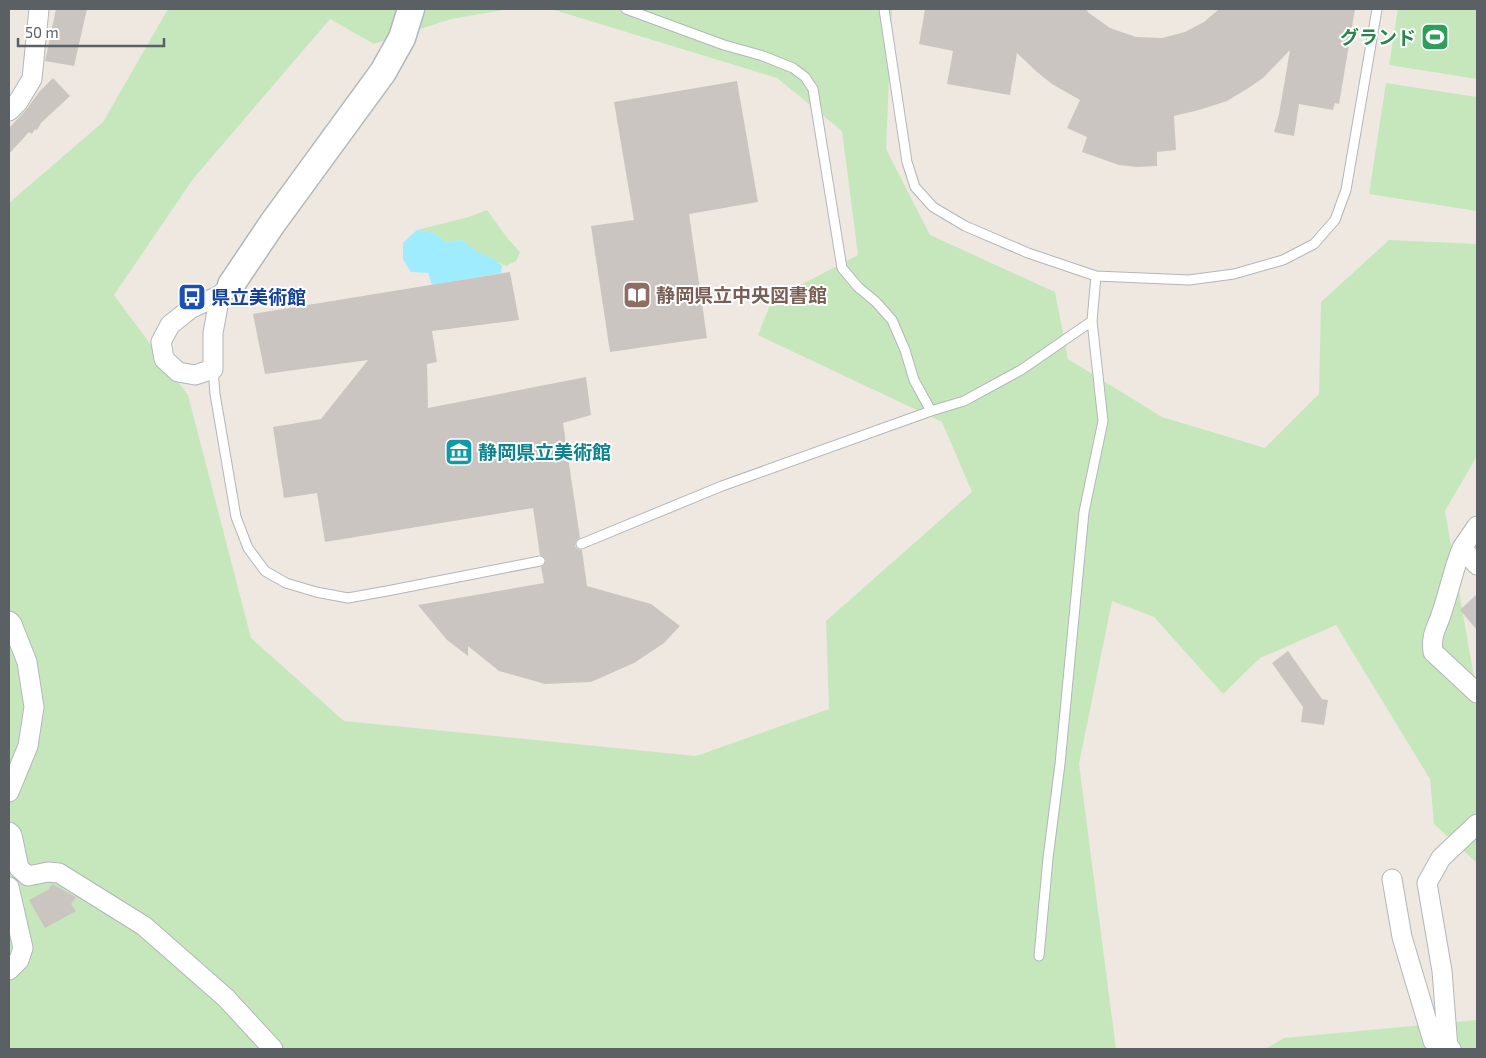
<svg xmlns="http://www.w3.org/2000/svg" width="1486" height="1058" viewBox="0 0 1486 1058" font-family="'Exo 2','Noto Sans JP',sans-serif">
	<rect width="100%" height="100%" fill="#eee8e1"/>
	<!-- green -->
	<path fill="#c6e7bc" d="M168 9H509L451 19 374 44 330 19 193 179 114 295 188 395 251 638 344 721 696 756 829 709 826 621 972 492 942 422 758 335 772 300 858 255 842 131 777 78 551 9H892L886 149 930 235 1055 292 1068 359 1162 417 1265 448 1319 394 1321 302 1389 240 1477 244V456L1445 511 1477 694V863L1434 824 1430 779 1336 625 1260 658 1223 694 1154 617 1112 601 1079 764 1116 1049H9V203L103 122Z
		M1398 9H1477V79L1389 65Z
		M1386 83 1477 97V211L1369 194Z
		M487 210 508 239 520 252 516 261 506 266 476 252 462 240 446 242 434 233 417 230 469 217Z
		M1477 1020V1049H1265L1284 1038Z"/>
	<!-- water -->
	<path fill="#a0ecff" d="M417 230 434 233 446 242 462 240 477 252 496 260 502 266 501 273 432 285 428 273 411 272 403 259V243Z"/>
	<!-- building -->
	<path fill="#cac5c0" d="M56 9H87L74 66 45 61Z
		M925 9H1086L1089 13 1110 28 1136 37 1162 38 1185 32 1204 22 1219 9H1355L1339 104 1335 103 1333 110 1299 104 1294 136 1274 132 1279 114 1290 50 1263 78 1247 89 1227 101 1199 110 1174 116 1176 150 1157 152V166L1137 167 1119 165 1082 152 1087 137 1067 128 1080 100 1052 84 1037 72 1017 53 1010 95 947 84 953 51 919 44Z
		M53 78 70 96 41 123 37 130 35 129 32 134 29 132 9 154V128L26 110 39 92Z
		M737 81 758 202 689 214 707 338 610 352 591 226 634 220 614 102Z
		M510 272 519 320 432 331 437 362 427 364 428 408 586 377 591 415 563 423 580 538 576 541 575 546 578 549 582 550 587 586 651 604 680 626 664 643 634 663 591 682 545 684 499 671 468 646V656L447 640 418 605 544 583 541 567 544 565 546 560 544 557 540 555 533 508 325 542 317 493 284 498 273 427 321 419 368 360 265 374 253 314Z
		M1477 594V630L1460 610Z
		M1288 651 1322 699 1328 700 1324 725 1301 722 1303 707 1272 663Z
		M52 884 76 897 71 904 76 911 45 928 29 900 48 890Z"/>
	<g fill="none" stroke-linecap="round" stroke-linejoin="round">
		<defs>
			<path id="lane" d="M626 9 724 45 763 56 793 68 805 77 813 89 842 268 858 287 876 302 892 320 905 350 914 380 931 411
				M884 9 907 162 915 187 933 207 965 226 1028 253 1096 276 1189 280 1234 274 1283 260 1314 244 1335 220 1346 190 1377 9
				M213 369 215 394 236 517 248 548 265 571 286 583 316 592 348 598 387 591 540 561
				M581 544 722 486 931 411 964 401 1021 370 1092 321
				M1039 956 1048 858 1060 764 1084 512 1103 421 1092 321 1096 276"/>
			<path id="street" d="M9 111 18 102 32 79 39 9
				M220 295 190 309 170 325 161 342 164 359 178 372 195 375 213 369V333L220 295 231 285
				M1477 526 1462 548 1477 565
				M1462 548C1453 570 1449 592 1441 615 1436 630 1431 634 1433 652L1477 693
				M9 621 12 624 27 662 34 707 28 746 9 792
				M9 832 12 835 19 868 28 876 48 872 59 873 144 926 226 998 273 1049
				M1392 879 1402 937 1433 1041 1439 1049 1448 1048 1451 1049
				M9 887 23 948 19 960 9 970
				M1448 1048 1442 971 1427 883 1441 858 1477 824"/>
			<path id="secondary" d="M231 285 272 224 383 72 402 38 411 9"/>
		</defs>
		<!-- lane casing -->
		<use href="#lane" stroke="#b2b6ba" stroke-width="11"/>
		<!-- street casing -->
		<use href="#street" stroke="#b2b6ba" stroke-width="21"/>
		<!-- secondary casing -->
		<use href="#secondary" stroke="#b1b7ba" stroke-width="29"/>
		<!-- lane -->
		<use href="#lane" stroke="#fff" stroke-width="9"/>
		<!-- street -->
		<use href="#street" stroke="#fff" stroke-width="19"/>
		<!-- secondary -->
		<use href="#secondary" stroke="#fff" stroke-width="26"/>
	</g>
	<!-- icons -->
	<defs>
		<symbol id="stadium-square" viewBox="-11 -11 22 22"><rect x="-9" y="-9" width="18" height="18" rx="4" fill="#2e9e5b" stroke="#fff"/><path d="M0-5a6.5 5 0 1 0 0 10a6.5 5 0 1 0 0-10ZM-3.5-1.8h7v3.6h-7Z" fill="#fff"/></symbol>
		<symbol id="library-square" viewBox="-11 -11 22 22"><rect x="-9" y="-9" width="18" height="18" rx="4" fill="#8d6e63" stroke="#fff"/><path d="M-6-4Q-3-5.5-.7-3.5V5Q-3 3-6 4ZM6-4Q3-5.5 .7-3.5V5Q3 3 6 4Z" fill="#fff"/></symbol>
		<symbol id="bus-square" viewBox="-11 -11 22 22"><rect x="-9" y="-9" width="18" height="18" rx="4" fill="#1a4fb4" stroke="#fff"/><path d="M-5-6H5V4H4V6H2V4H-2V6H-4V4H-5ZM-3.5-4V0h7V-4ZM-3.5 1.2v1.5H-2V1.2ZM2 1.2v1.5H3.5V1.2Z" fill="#fff"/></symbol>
		<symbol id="museum-square" viewBox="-11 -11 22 22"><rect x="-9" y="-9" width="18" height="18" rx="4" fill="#0f9aa8" stroke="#fff"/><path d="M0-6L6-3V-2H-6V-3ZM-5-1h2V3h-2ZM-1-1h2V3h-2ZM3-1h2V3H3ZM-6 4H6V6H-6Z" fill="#fff"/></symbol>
	</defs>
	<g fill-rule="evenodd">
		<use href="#stadium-square" x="1419" y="21" width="32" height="32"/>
		<use href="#library-square" x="621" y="279" width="32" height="32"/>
		<use href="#bus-square" x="176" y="281" width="32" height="32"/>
		<use href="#museum-square" x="443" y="436" width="32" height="32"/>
	</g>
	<g text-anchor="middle" stroke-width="4" stroke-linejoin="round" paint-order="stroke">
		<!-- leisure labels -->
		<g font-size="19" font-weight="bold" fill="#27864d" stroke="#fff" text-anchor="end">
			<text x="1416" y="44">グランド</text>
		</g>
		<!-- education labels -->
		<g font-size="19" font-weight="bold" fill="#785e54" stroke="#fff" text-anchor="start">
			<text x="656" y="302">静岡県立中央図書館</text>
		</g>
		<!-- transit labels -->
		<g font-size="19" font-weight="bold" fill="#164399" stroke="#fff" text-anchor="start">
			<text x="211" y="304">県立美術館</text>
		</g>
		<!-- culture labels -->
		<g font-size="19" font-weight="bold" fill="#0d838f" stroke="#fff" text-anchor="start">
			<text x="478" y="459">静岡県立美術館</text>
		</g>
	</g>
	<!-- border -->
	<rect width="1486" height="1058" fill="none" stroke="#5a6063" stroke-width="20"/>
	<!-- scale -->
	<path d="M18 38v8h146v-8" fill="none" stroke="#5a6063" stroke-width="2.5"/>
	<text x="25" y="38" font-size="15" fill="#5a6063" stroke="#ffffff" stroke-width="4" paint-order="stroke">50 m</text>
</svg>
